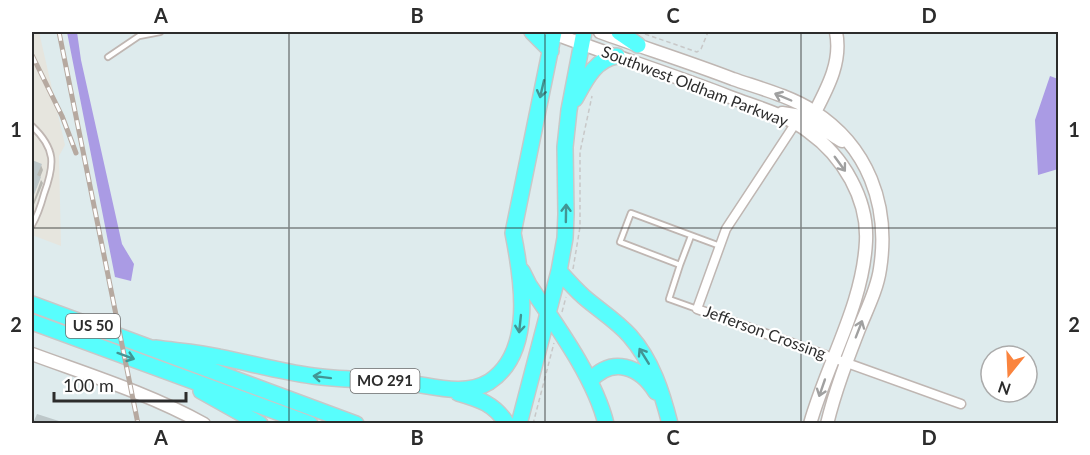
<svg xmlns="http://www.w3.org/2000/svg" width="1090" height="455" viewBox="0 0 1090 455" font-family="Lato,sans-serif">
	<rect width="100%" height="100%" fill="#deebed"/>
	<!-- industrial -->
	<path fill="#e6e5de" d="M32 32H39L65 145 59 156 61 246 32 235Z"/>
	<!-- green -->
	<path fill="#aa9be4" d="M67 32H77L81 60 122 244 134 264 131 281 115 277Z
		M1050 76 1058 79V169L1038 175 1035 120Z"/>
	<!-- shadow -->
	<path fill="#0003" d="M32 162 41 165 43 170 32 198Z
		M41 180 43 183 33 207 32 206Z"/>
	<!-- building -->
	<path fill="#bdc7c9" d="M32 160 42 164 37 175 41 177 32 200Z
		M37 414 62 422V423H33Z"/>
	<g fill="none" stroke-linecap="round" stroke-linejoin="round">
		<defs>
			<path id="lane" d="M108 57 139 36 160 32
				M32 126C56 149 55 164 44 194 41 205 38 215 32 225
				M691 236 680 265 620 242 631 213 720 246
				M680 265 669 299 697 309"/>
			<path id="street" d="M795 124 726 229 697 309 961 404"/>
			<path id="secondary" d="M550 32C610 55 671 74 730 97 756 107 787 115 809 132 843 156 868 199 866 241 863 305 827 363 810 424
				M600 32C644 48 689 62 733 79 759 88 790 96 813 111 868 146 890 205 880 269 877 290 867 309 859 329 847 360 835 391 827 424
				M782 113 801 116 815 112C828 87 842 61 836 32
				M798 124C815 120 828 133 842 141
				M32 354C89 375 150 394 204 424"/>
			<path id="highway" d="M532 32 551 51
				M619 32 638 45
				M575 99C585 81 595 59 617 56
				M522 271 529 285C556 325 595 378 606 424
				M559 271C567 280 575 289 584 297 599 310 617 321 630 336 652 361 662 392 670 424
				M32 304 356 424
				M32 322 310 424
				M155 348C176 351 198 352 219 357 250 363 281 372 313 376 341 380 370 379 399 382 427 384 463 398 489 382 535 352 522 278 513 233L554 32
				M590 381C612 356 640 366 656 392
				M201 391 260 424
				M458 393C479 399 495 404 507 424
				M519 424 559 271 565 238 566 214 565 147 569 110 584 32"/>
		</defs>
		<!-- lane casing -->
		<use href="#lane" stroke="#bfb6b2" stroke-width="8"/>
		<!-- street casing -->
		<use href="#street" stroke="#bfb6b2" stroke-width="11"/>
		<!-- secondary casing -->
		<use href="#secondary" stroke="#bfb6b2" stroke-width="15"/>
		<!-- highway casing -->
		<use href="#highway" stroke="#c8c8c8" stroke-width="18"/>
		<!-- path -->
		<path stroke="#c8c8c8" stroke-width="1.5" stroke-dasharray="4.5 3" stroke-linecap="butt" d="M645 34 697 52 701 49 708 32
			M573 269 580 227V152L592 96
			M562 312 566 297
			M533 424 554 343"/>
		<!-- lane -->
		<use href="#lane" stroke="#fff" stroke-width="4.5"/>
		<!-- street -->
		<use href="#street" stroke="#fff" stroke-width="8"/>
		<!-- secondary -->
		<use href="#secondary" stroke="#fff" stroke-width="12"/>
		<!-- highway -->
		<use href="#highway" stroke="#58fefd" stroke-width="15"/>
		<defs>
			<path id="rail" d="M59 32 138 424
				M32 55 62 116 76 153"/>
		</defs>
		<!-- rail casing -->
		<use href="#rail" stroke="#b6a9a0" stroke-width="5"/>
		<!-- rail -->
		<use href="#rail" stroke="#fff" stroke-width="3" stroke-dasharray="9" stroke-linecap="butt"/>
	</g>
	<!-- one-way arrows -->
	<defs><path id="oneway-shaft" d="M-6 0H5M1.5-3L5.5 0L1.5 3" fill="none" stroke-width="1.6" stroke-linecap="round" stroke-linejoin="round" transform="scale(1.5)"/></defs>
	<g stroke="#429594">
		<use href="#oneway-shaft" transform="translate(542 89) rotate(103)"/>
		<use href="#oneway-shaft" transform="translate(566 213) rotate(-89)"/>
		<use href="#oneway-shaft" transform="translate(520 324) rotate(96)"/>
		<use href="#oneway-shaft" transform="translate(126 356) rotate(20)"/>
		<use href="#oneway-shaft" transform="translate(644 356) rotate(-122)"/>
		<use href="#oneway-shaft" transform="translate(322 377) rotate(-173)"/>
	</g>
	<g stroke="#a0a0a0">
		<use href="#oneway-shaft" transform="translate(783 97) rotate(-157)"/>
		<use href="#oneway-shaft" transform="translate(840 164) rotate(54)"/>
		<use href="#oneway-shaft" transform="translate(859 329) rotate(-69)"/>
		<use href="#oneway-shaft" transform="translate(822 388) rotate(109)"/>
	</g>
	<!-- grid -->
	<path fill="none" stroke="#2c2c2c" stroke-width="1.5" stroke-opacity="0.55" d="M289 32V424M545 32V424M801 32V424M32 228H1058"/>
	<g text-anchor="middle" stroke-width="4.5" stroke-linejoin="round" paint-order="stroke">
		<!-- shield labels -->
		<g fill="#fff" stroke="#6b6b6b" stroke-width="1.5">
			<rect x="66" y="314" width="54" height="24" rx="4.5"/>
			<rect x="350.5" y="369" width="69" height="24" rx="4.5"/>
		</g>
		<g font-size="15" font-weight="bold" fill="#2c2c2c">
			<text x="93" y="331">US 50</text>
			<text x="385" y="386">MO 291</text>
		</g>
		<!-- street labels -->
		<g font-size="16" fill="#2c2c2c" stroke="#fff">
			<text transform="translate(695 86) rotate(21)" y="6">Southwest Oldham Parkway</text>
			<text transform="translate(765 332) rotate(20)" y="6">Jefferson Crossing</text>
		</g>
	</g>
	<!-- border -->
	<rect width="1090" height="455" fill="none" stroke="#ffffff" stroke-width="66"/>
	<!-- north arrow -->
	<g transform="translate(1009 374) rotate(198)"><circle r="28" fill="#ffffff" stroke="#ababab" stroke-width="1.5"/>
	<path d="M0-4.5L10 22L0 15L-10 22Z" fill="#fa843e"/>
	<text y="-9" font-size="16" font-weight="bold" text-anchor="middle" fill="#2c2c2c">N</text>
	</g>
	<!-- scale -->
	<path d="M54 392v9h132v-9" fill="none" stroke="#2c2c2c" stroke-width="3"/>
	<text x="63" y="392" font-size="18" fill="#2c2c2c" stroke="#ffffff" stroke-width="4.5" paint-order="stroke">100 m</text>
	<rect x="33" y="33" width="1024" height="389" fill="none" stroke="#2c2c2c" stroke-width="2"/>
	<g font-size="20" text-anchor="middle" font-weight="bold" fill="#2c2c2c">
		<text x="161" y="23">A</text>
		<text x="417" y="23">B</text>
		<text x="673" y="23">C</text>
		<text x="929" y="23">D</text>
		<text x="16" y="137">1</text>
		<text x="1074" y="137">1</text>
		<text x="16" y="332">2</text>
		<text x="1074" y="332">2</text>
		<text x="161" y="445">A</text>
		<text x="417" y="445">B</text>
		<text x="673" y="445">C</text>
		<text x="929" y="445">D</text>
	</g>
</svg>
